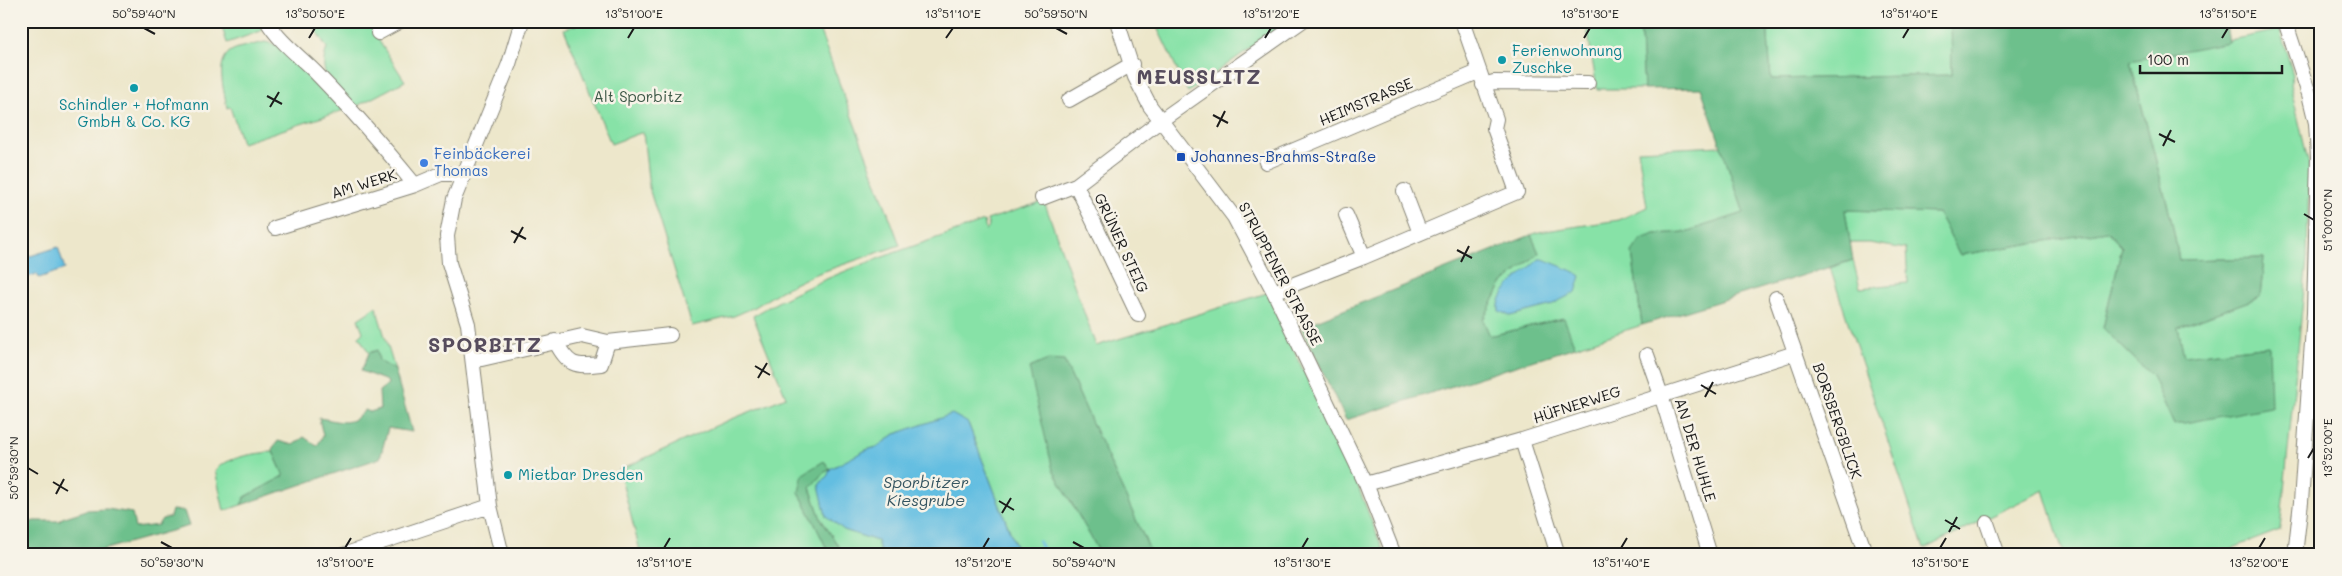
<svg xmlns="http://www.w3.org/2000/svg" width="2342" height="576" viewBox="0 0 2342 576" font-family="Mali,sans-serif">
	<rect width="100%" height="100%" fill="#f7f3e8"/>
	<filter id="ink" filterUnits="userSpaceOnUse"><feTurbulence type="fractalNoise" baseFrequency=".02" numOctaves="2"/><feDisplacementMap in="SourceGraphic" scale="10" xChannelSelector="R" yChannelSelector="G"/><feConvolveMatrix kernelMatrix="1 2 1 2 8 2 1 2 1" color-interpolation-filters="sRGB"/></filter>
	<filter id="wash" filterUnits="userSpaceOnUse"><feTurbulence type="fractalNoise" baseFrequency=".0096" numOctaves="4" result="noise"/><feDisplacementMap in="SourceGraphic" scale="20" xChannelSelector="R" yChannelSelector="G"/><feGaussianBlur stdDeviation="1.12" result="paint"/><feColorMatrix in="noise" values="0 0 0 0 0 0 0 0 0 0 0 0 0 0 0 0 0 1.4 0 .05"/><feComposite in="paint" operator="in"/></filter>
	<g filter="url(#wash)">
		<rect width="100%" height="100%" fill="#ede7cb"/>
		<!-- green -->
		<path fill="#87e2a7" stroke="#527f62" d="M220 21H259L263 27 261 31 227 43Z
			M310 21H366L405 81 355 107C335 87 316 78 327 48Z
			M576 21H816L900 245 813 275 782 290 755 307 734 316 692 326 649 188 643 132 611 144 564 29 576 25Z
			M1154 21H1289L1188 92Z
			M1586 21H1640L1644 89H1597Z
			M1767 21H1951L1952 75 1771 79Z
			M2280 30 2293 75 2290 84 2309 165 2307 259 2280 530 2215 555H2064L2044 490 1924 549 1830 268 1853 260 1860 288 1908 283 1906 249 1869 243H1850L1845 210 1938 213 1960 255 2107 231 2122 247 2103 328 2152 376 2174 425 2269 346 2184 356 2178 327 2260 297 2264 258 2179 260 2172 223 2130 60Z
			M265 42 277 45 344 110 242 143 230 107 227 108C225 93 214 62 231 51 240 46 255 45 265 42Z
			M1721 146 1744 213 1685 232 1655 234 1632 252 1642 325 1575 347 1563 318 1490 336 1483 320 1502 284 1539 253 1531 235 1539 232 1619 220 1647 207 1638 150Z
			M1044 201 1096 346 1267 293 1359 489 1385 555H1152L1064 361 1053 470 1101 555H1019L968 423 895 434 877 447 866 450 828 475 819 485 844 530 878 541 881 555H844L821 519 810 487 822 474 830 469 824 461 799 492 830 555H641L619 470 722 423 786 397 753 316C824 273 906 250 984 221L986 231 989 227 987 220Z
			M376 307 395 370 379 361 377 350 369 353 359 337 363 332 358 319Z
			M273 452 284 476 245 497 241 505 224 511 215 470C228 457 255 453 273 452Z"/>
		<!-- forest -->
		<path fill="#6dc08c" stroke="#446e54" d="M1640 21H1767L1771 79 1952 75 1951 21H2225L2229 42 2130 61 2172 223 2179 260 2264 258 2260 297 2178 327 2184 356 2269 346 2271 407 2174 425 2152 376 2103 328 2122 247 2107 231 1960 255 1938 213 1845 210 1853 260 1642 325 1632 252 1641 239 1655 234 1685 232 1744 213 1701 88 1644 89Z
			M1531 235 1539 253 1502 284 1483 320 1490 336 1564 318 1575 347 1346 420 1301 327Z
			M377 350 379 361 395 370 412 432 388 428 380 458 241 505 245 497 284 476 272 449 278 441 293 445 304 437 317 446 323 436 319 418C341 421 349 428 365 410L370 412 380 409 379 391 388 384 387 381 361 371 369 353Z
			M1048 360 1064 361 1152 555H1101L1053 470 1029 368Z
			M824 461 830 469 822 474 810 488 821 519 844 555H830L799 492 803 474Z
			M107 509 132 513 135 528 158 525 162 519 170 517 172 510 184 511 189 526 84 555H21V526L34 521H60L62 518 87 510Z"/>
		<!-- water -->
		<path fill="#63bee1" stroke="#406d7e" d="M58 247 65 269 39 278 37 274 21 279V259Z
			M1539 259H1543L1575 272 1581 276 1576 292 1549 306 1510 316 1499 311C1496 289 1526 273 1539 259Z
			M952 414 968 423 1019 555H881L877 541 844 530 826 516 819 485 828 475 830 469 866 450 877 447 895 434Z"/>
		<g fill="none" stroke-linecap="round" stroke-linejoin="round">
			<!-- stream -->
			<path stroke="#63bee1" stroke-width="3" d="M1039 541 1044 555"/>
		</g>
	</g>
	<g filter="url(#ink)">
		<g fill="none" stroke-linecap="round" stroke-linejoin="round">
			<defs>
				<path id="minor" d="M267 21C280 43 302 58 319 76 353 111 384 147 415 185
					M1117 21 1135 77 1150 106 1234 217 1274 292 1366 484 1394 555
					M2285 21 2309 94 2316 123 2318 157 2314 313 2301 502 2295 555
					M378 33 400 21
					M1483 85 1494 82 1588 83
					M1069 100 1132 64
					M1266 162 1478 72
					M1076 185 1138 315
					M1404 191 1420 233
					M1042 198 1076 185 1160 121 1302 21
					M1346 215 1364 257
					M275 228 415 185 441 174H464
					M1274 292 1364 257 1517 192 1494 128 1496 119 1462 21
					M1776 298 1866 555
					M555 341C569 366 574 367 601 364L608 342
					M1647 355 1661 395 1710 555
					M473 361 582 336 608 342 670 335
					M1522 440 1558 555
					M1366 484 1522 440 1795 353
					M1987 523 1998 555
					M343 555 490 506
					M502 555 490 506 468 324 449 263 447 236 454 199 509 64 522 21"/>
			</defs>
			<!-- minor casing -->
			<use href="#minor" stroke="#848274" stroke-width="16"/>
			<!-- minor -->
			<use href="#minor" stroke="#fff" stroke-width="14"/>
		</g>
	</g>
	<!-- ticks -->
	<path fill="none" stroke="#1c1c1c" stroke-width="2" d="M144 28 155 34M1056 28 1067 34M309 38 315 28M628 38 634 28M946 38 953 28M1265 38 1271 28M1584 38 1590 28M1903 38 1909 28M2222 38 2228 28M267 96 282 104M270 107 279 92M1213 115 1228 123M1217 127 1225 111M2159 134 2175 142M2163 146 2171 130M2304 214 2314 220M511 231 526 239M514 243 523 227M1457 250 1472 258M1461 262 1469 246M755 366 770 375M758 378 767 363M1701 385 1716 394M1705 397 1713 382M2308 458 2314 448M28 468 38 474M53 482 68 491M56 494 64 479M999 501 1014 510M1002 513 1011 498M1945 520 1960 529M1949 532 1957 517M161 542 172 548M1073 542 1084 548M345 548 351 538M664 548 670 538M983 548 989 538M1302 548 1308 538M1621 548 1627 538M1940 548 1946 538M2259 548 2265 538"/>
	<!-- markers -->
	<g fill="#0f9aa8" stroke="#f7f3e8" stroke-width="2">
		<circle cx="1502" cy="60" r="5"/>
		<circle cx="134" cy="88" r="5"/>
		<circle cx="508" cy="475" r="5"/>
	</g>
	<rect fill="#1a4fb4" stroke="#f7f3e8" stroke-width="2" x="1176" y="152" width="10" height="10" rx="2.5"/>
	<circle fill="#3f7fe0" stroke="#f7f3e8" stroke-width="2" cx="424" cy="163" r="5"/>
	<g text-anchor="middle" stroke-width="5" stroke-linejoin="round" paint-order="stroke">
		<!-- culture labels -->
		<g font-size="15" fill="#0d838f" stroke="#f7f3e8" text-anchor="start">
			<text x="1512" y="56">Ferienwohnung<tspan x="1512" dy="17">Zuschke</tspan></text>
			<text x="134" y="110" text-anchor="middle">Schindler + Hofmann<tspan x="134" dy="17">GmbH &amp; Co. KG</tspan></text>
			<text x="518" y="480">Mietbar Dresden</text>
		</g>
		<!-- park labels -->
		<g font-size="15" fill="#3c5746" stroke="#f7f3e8">
			<text x="638" y="102">Alt Sporbitz</text>
		</g>
		<!-- street labels -->
		<g font-size="15" fill="#1c1c1c" stroke="#f7f3e8">
			<text transform="translate(1366 102) rotate(-23)" y="5">HEIMSTRASSE</text>
			<text transform="translate(364 184) rotate(-17)" y="5">AM WERK</text>
			<text transform="translate(1121 243) rotate(65)" y="5">GRÜNER STEIG</text>
			<text transform="translate(1280 274) rotate(62)" y="5">STRUPPENER STRASSE</text>
			<text transform="translate(1577 405) rotate(-18)" y="5">HÜFNERWEG</text>
			<text transform="translate(1837 421) rotate(71)" y="5">BORSBERGBLICK</text>
			<text transform="translate(1695 450) rotate(73)" y="5">AN DER HUHLE</text>
		</g>
		<!-- shop labels -->
		<g font-size="15" fill="#366cbe" stroke="#f7f3e8" text-anchor="start">
			<text x="434" y="159">Feinbäckerei<tspan x="434" dy="17">Thomas</tspan></text>
		</g>
		<!-- transit labels -->
		<g font-size="15" fill="#164399" stroke="#f7f3e8" text-anchor="start">
			<text x="1191" y="162">Johannes-Brahms-Straße</text>
		</g>
		<!-- water labels -->
		<g font-size="16" font-style="italic" fill="#355561" stroke="#f7f3e8">
			<text x="926" y="488">Sporbitzer<tspan x="926" dy="18">Kiesgrube</tspan></text>
		</g>
		<!-- district labels -->
		<g font-size="20" font-weight="bold" letter-spacing="1" fill="#564c5d" stroke="#f7f3e8">
			<text x="1199" y="84">MEUSSLITZ</text>
			<text x="485" y="352">SPORBITZ</text>
		</g>
	</g>
	<!-- margin -->
	<rect width="2342" height="576" fill="none" stroke="#f7f3e8" stroke-width="55"/>
	<!-- scale -->
	<path d="M2140 65v8h142v-8" fill="none" stroke="#1c1c1c" stroke-width="2.5"/>
	<text x="2147" y="65" font-size="15" fill="#1c1c1c" stroke="#f7f3e8" stroke-width="4" paint-order="stroke">100 m</text>
	<rect x="28" y="28" width="2286" height="520" fill="none" stroke="#1c1c1c" stroke-width="2"/>
	<g font-size="12" text-anchor="middle" fill="#1c1c1c">
		<text x="144" y="18">50°59'40"N</text>
		<text x="315" y="18">13°50'50"E</text>
		<text x="634" y="18">13°51'00"E</text>
		<text x="953" y="18">13°51'10"E</text>
		<text x="1056" y="18">50°59'50"N</text>
		<text x="1271" y="18">13°51'20"E</text>
		<text x="1590" y="18">13°51'30"E</text>
		<text x="1909" y="18">13°51'40"E</text>
		<text x="2228" y="18">13°51'50"E</text>
		<text transform="translate(2328 220) rotate(-90)" y="4">51°00'00"N</text>
		<text transform="translate(2328 448) rotate(-90)" y="4">13°52'00"E</text>
		<text transform="translate(14 468) rotate(-90)" y="4">50°59'30"N</text>
		<text x="172" y="567">50°59'30"N</text>
		<text x="345" y="567">13°51'00"E</text>
		<text x="664" y="567">13°51'10"E</text>
		<text x="983" y="567">13°51'20"E</text>
		<text x="1084" y="567">50°59'40"N</text>
		<text x="1302" y="567">13°51'30"E</text>
		<text x="1621" y="567">13°51'40"E</text>
		<text x="1940" y="567">13°51'50"E</text>
		<text x="2259" y="567">13°52'00"E</text>
	</g>
</svg>
